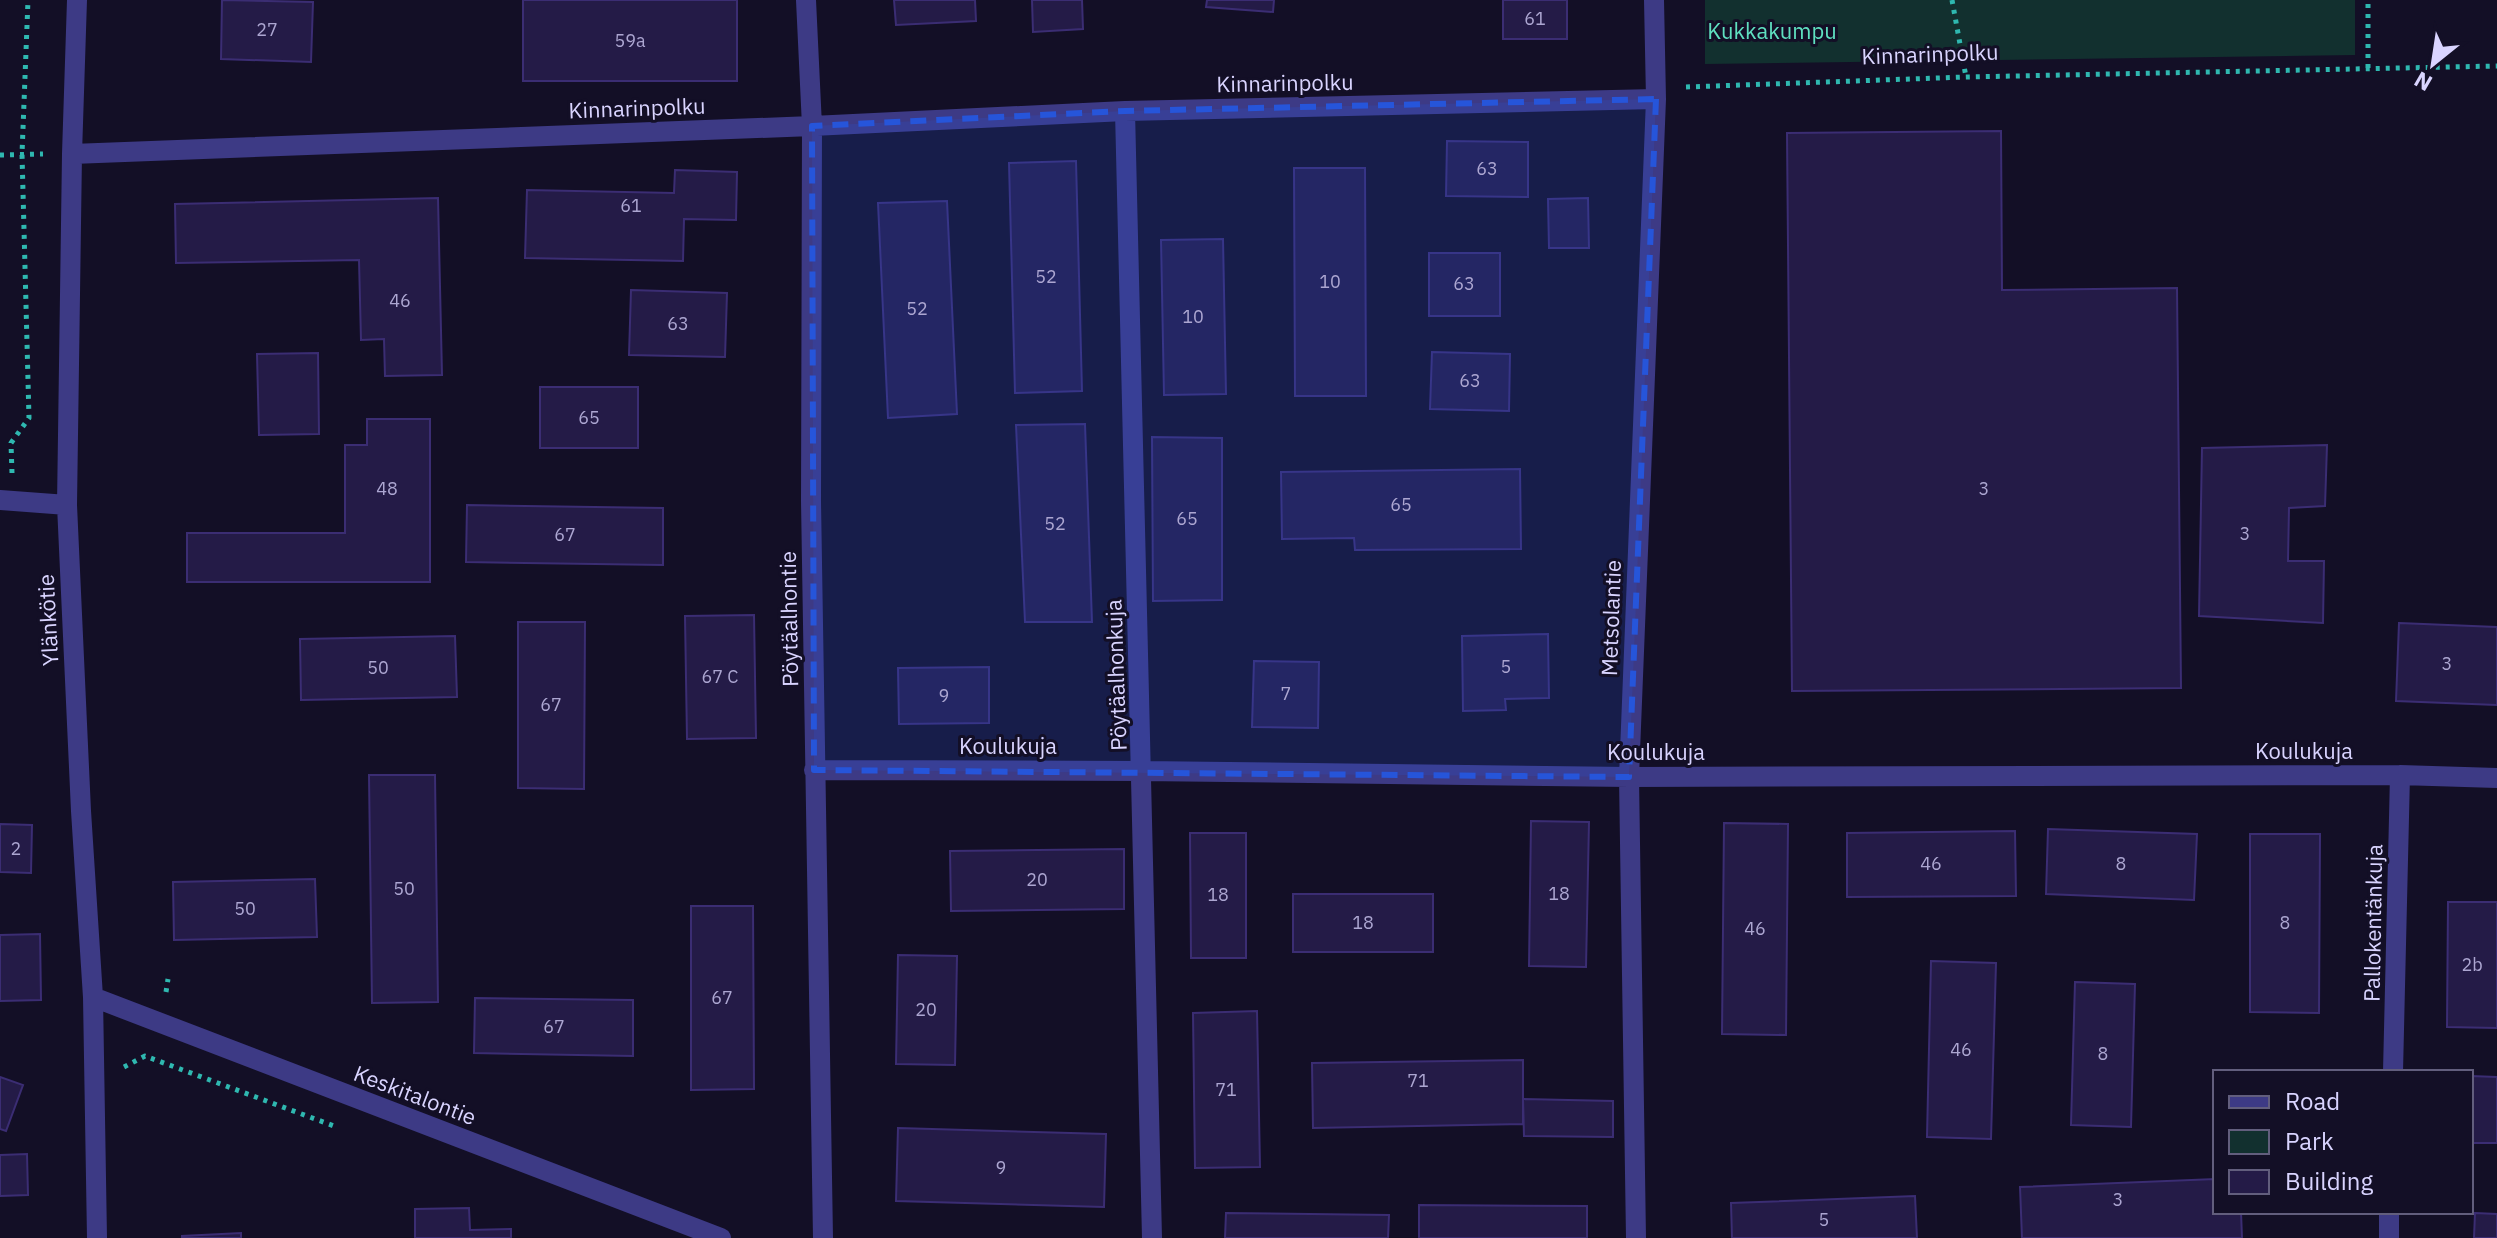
<svg xmlns="http://www.w3.org/2000/svg" width="2497" height="1238" viewBox="0 0 2497 1238" font-family="'IBM Plex Sans',sans-serif">
	<rect width="100%" height="100%" fill="#130f26"/>
	<!-- green -->
	<path fill="#12302f" d="M1705 0H2355V55L1705 64Z"/>
	<!-- building -->
	<path fill="#241b47" stroke="#3b2d73" stroke-width="2" d="M222 0 313 2 311 62 221 59Z
		M523 0H737V81H523Z
		M894 0H975L976 21 896 25Z
		M1032 0H1082L1083 29 1033 32Z
		M1207 0H1274L1273 12 1206 7Z
		M1503 0H1567V39H1503Z
		M2001 131 2002 290 2177 288 2181 688 1792 691 1787 133Z
		M1447 141 1528 142V197L1446 196Z
		M1076 161 1082 391 1015 393 1009 163Z
		M1294 168H1365L1366 396H1295Z
		M675 170 737 172 736 220 684 219 683 261 525 258 527 190 674 193Z
		M438 198 442 375 385 376 384 339 361 340 359 260 176 263 175 204Z
		M1588 198 1589 248H1549L1548 199Z
		M947 201 957 414 888 418 878 203Z
		M1223 239 1226 394 1164 395 1161 240Z
		M1429 253H1500V316H1429Z
		M631 290 727 293 725 357 629 355Z
		M1432 352 1510 354 1509 411 1430 409Z
		M318 353 319 434 259 435 257 354Z
		M540 387H638V448H540Z
		M367 419H430V582H187V533H345V445H367Z
		M1085 424 1092 622H1025L1016 425Z
		M1152 437 1222 438V600L1153 601Z
		M2327 445 2325 506 2289 508 2288 561H2324L2323 623 2199 616 2202 448Z
		M1520 469 1521 549 1355 550 1354 538 1282 539 1281 472Z
		M467 505 663 508V565L466 562Z
		M754 615 756 738 687 739 685 616Z
		M518 622H585L584 789 518 788Z
		M2399 623 2497 627V705L2396 701Z
		M1548 634 1549 698 1505 699 1506 710 1463 711 1462 636Z
		M455 636 457 697 301 700 300 639Z
		M1254 661 1319 662 1318 728 1252 727Z
		M989 667V723L899 724 898 668Z
		M369 775H435L438 1002 372 1003Z
		M1531 821 1589 822 1586 967 1529 966Z
		M1724 823 1788 824 1786 1035 1722 1034Z
		M0 824 32 825 31 873 0 872Z
		M2048 829 2197 834 2194 900 2046 894Z
		M2015 831 2016 896 1847 897V833Z
		M1190 833H1246V958H1191Z
		M2250 834H2320L2319 1013 2250 1012Z
		M1124 849V909L951 911 950 851Z
		M315 879 317 937 174 940 173 882Z
		M1293 894H1433V952H1293Z
		M2448 902H2497V1028L2447 1027Z
		M691 906H753L754 1089 691 1090Z
		M40 934 41 1000 0 1001V935Z
		M898 955 957 956 955 1065 896 1064Z
		M1931 961 1996 963 1991 1139 1927 1137Z
		M2075 982 2135 984 2131 1127 2071 1125Z
		M475 998 633 1000V1056L474 1053Z
		M1257 1011 1260 1167 1195 1168 1193 1013Z
		M1523 1060V1124L1313 1128 1312 1063Z
		M2471 1076 2497 1077V1143H2471Z
		M0 1077 23 1085 6 1131 0 1129Z
		M1523 1099 1613 1101V1137L1524 1136Z
		M898 1128 1106 1134 1104 1207 896 1201Z
		M27 1154 28 1195 0 1196V1155Z
		M2215 1179V1212H2241L2242 1238H2022L2020 1187Z
		M1915 1196 1917 1238H1732L1731 1203Z
		M1419 1205 1587 1206V1238H1419Z
		M469 1208 470 1230 511 1229V1238H415V1209Z
		M1226 1213 1389 1215 1388 1238H1225Z
		M2475 1213 2497 1214V1238H2474Z
		M241 1233V1238H182V1236Z"/>
	<g fill="none" stroke-linecap="round" stroke-linejoin="round">
		<!-- path -->
		<path stroke="#2fb8b0" stroke-width="5" stroke-dasharray="4 6" stroke-linecap="butt" d="M1952 0 1966 77
			M2368 68V0
			M1686 87 1966 77 2497 66
			M0 155 43 154
			M12 473 11 443 29 418 22 154 28 0
			M166 992 168 979
			M124 1067 145 1056 334 1126"/>
		<!-- minor -->
		<path stroke="#3d3a85" stroke-width="20" d="M77 0 72 154 67 505 81 811 93 997 97 1238
			M806 0 812 126 811 501 823 1238
			M1125 111 1152 1238
			M72 154 812 126 1125 111 1656 99
			M0 500 67 505
			M814 770 1142 771 1629 777 2400 775 2497 778
			M93 997 721 1238
			M2393 1072 2400 775
			M1636 1238 1629 777 1656 99 1654 0
			M2389 1238V1212"/>
	</g>
	<!-- marked area -->
	<path fill="#2655da" fill-opacity="0.2" stroke="#2655da" stroke-width="6" stroke-dasharray="16 10" stroke-linejoin="round" d="M1656 99 1629 777 814 770 812 126 1125 111Z"/>
	<g text-anchor="middle" stroke-width="6" stroke-linejoin="round" paint-order="stroke">
		<!-- number labels -->
		<g font-size="18" fill="#aca6d1">
			<text x="1535" y="25">61</text>
			<text x="267" y="36">27</text>
			<text x="630" y="47">59a</text>
			<text x="1487" y="175">63</text>
			<text x="631" y="212">61</text>
			<text x="1046" y="283">52</text>
			<text x="1330" y="288">10</text>
			<text x="1464" y="290">63</text>
			<text x="400" y="307">46</text>
			<text x="917" y="315">52</text>
			<text x="1193" y="323">10</text>
			<text x="678" y="330">63</text>
			<text x="1470" y="387">63</text>
			<text x="589" y="424">65</text>
			<text x="387" y="495">48</text>
			<text x="1984" y="495">3</text>
			<text x="1401" y="511">65</text>
			<text x="1187" y="525">65</text>
			<text x="1055" y="530">52</text>
			<text x="2245" y="540">3</text>
			<text x="565" y="541">67</text>
			<text x="2447" y="670">3</text>
			<text x="1506" y="673">5</text>
			<text x="378" y="674">50</text>
			<text x="720" y="683">67 C</text>
			<text x="1286" y="700">7</text>
			<text x="944" y="702">9</text>
			<text x="551" y="711">67</text>
			<text x="16" y="855">2</text>
			<text x="1931" y="870">46</text>
			<text x="2121" y="870">8</text>
			<text x="1037" y="886">20</text>
			<text x="404" y="895">50</text>
			<text x="1559" y="900">18</text>
			<text x="1218" y="901">18</text>
			<text x="245" y="915">50</text>
			<text x="1363" y="929">18</text>
			<text x="2285" y="929">8</text>
			<text x="1755" y="935">46</text>
			<text x="2472" y="971">2b</text>
			<text x="722" y="1004">67</text>
			<text x="926" y="1016">20</text>
			<text x="554" y="1033">67</text>
			<text x="1961" y="1056">46</text>
			<text x="2103" y="1060">8</text>
			<text x="1418" y="1087">71</text>
			<text x="1226" y="1096">71</text>
			<text x="1001" y="1174">9</text>
			<text x="2118" y="1206">3</text>
			<text x="1824" y="1226">5</text>
		</g>
		<!-- park labels -->
		<g font-size="22" fill="#5fe0c0" stroke="#130f26">
			<text x="1772" y="39">Kukkakumpu</text>
		</g>
		<!-- street labels -->
		<g font-size="22" fill="#d9d4ff" stroke="#130f26">
			<text transform="translate(1930 54) rotate(-2)" y="8">Kinnarinpolku</text>
			<text transform="translate(1285 83) rotate(-1)" y="8">Kinnarinpolku</text>
			<text transform="translate(637 108) rotate(-2)" y="8">Kinnarinpolku</text>
			<text transform="translate(1611 618) rotate(-88)" y="8">Metsolantie</text>
			<text transform="translate(789 619) rotate(-91)" y="8">Pöytäalhontie</text>
			<text transform="translate(48 620) rotate(-93)" y="8">Ylänkötie</text>
			<text transform="translate(1116 675) rotate(-92)" y="8">Pöytäalhonkuja</text>
			<text x="1008" y="754">Koulukuja</text>
			<text x="2304" y="759">Koulukuja</text>
			<text x="1656" y="760">Koulukuja</text>
			<text transform="translate(2373 923) rotate(-89)" y="8">Pallokentänkuja</text>
			<text transform="translate(415 1095) rotate(21)" y="8">Keskitalontie</text>
		</g>
	</g>
	<!-- legend -->
	<rect x="2213" y="1070" width="260" height="144" fill="#130f26" stroke="#625e7d" stroke-width="2"/>
	<rect x="2229" y="1096" width="40" height="12" fill="#3d3a85" stroke="#625e7d" stroke-width="2"/>
	<text x="2285" y="1110" font-size="24" fill="#d9d4ff">Road</text>
	<rect x="2229" y="1130" width="40" height="24" fill="#12302f" stroke="#625e7d" stroke-width="2"/>
	<text x="2285" y="1150" font-size="24" fill="#d9d4ff">Park</text>
	<rect x="2229" y="1170" width="40" height="24" fill="#241b47" stroke="#625e7d" stroke-width="2"/>
	<text x="2285" y="1190" font-size="24" fill="#d9d4ff">Building</text>
	<!-- north arrow -->
	<g transform="translate(2433 64) rotate(210)" stroke="#130f26" stroke-width="6" paint-order="stroke">
	<path d="M0-6L14 30L0 20L-14 30Z" fill="#d9d4ff"/>
	<text y="-12" font-size="22" font-weight="bold" text-anchor="middle" fill="#d9d4ff">N</text>
	</g>
</svg>
